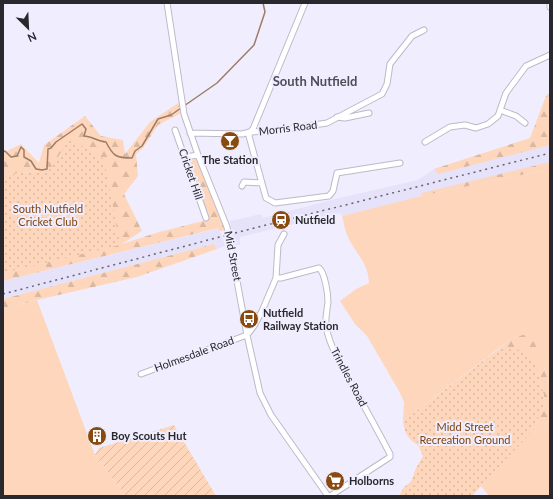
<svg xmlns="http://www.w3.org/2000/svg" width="553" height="499" viewBox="0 0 553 499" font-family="Lato,sans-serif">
	<defs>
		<pattern id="forest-firs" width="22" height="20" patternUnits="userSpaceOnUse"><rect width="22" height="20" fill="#fed6bb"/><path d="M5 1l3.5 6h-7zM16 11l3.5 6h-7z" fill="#dab8a1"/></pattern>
		<pattern id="park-dots" width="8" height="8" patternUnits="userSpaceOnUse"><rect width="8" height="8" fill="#fed6bb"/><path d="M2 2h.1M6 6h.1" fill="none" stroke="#dab8a1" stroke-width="1.8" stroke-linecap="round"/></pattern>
		<pattern id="garden-furrows" width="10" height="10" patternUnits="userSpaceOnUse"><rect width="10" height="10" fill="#fed6bb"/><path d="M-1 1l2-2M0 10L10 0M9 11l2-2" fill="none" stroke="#dab8a1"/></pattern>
	</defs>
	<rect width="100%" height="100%" fill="#f0eefe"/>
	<!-- built -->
	<path fill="#e5e2f9" d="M550 133V168L421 196 342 216 340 213 240 237V245H234L230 221 261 214 263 218 339 198 418 180 434 169Z
		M219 228 225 246 217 249 214 244 3 299V281Z"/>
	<!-- grass -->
	<path fill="#fed6bb" d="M550 169V389L544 366 511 339 403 421 404 402 399 391 367 336 355 324 340 301 356 289 369 283C368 261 356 255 348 237 345 231 344 223 342 216L421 196Z
		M37 300 95 455 126 496H3V309Z
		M550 420V496H489L481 486 536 427H541Z"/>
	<!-- forest -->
	<path fill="url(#forest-firs)" d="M550 92V145L438 174 434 169 530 138 546 96Z
		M178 103 181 113 158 125 143 148 136 154 138 176 124 194 142 231 122 244 159 232 207 220 209 216 190 161 196 159 226 230 220 231 218 228 3 281V273L120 244 49 170 3 175V153L21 144 39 163 44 145 85 116 101 136 123 140 125 154 150 122Z
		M550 162V169L421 196 422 193Z
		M214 244 217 249 137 277 37 300 3 309V299Z
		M532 332 544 366 550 389V420L541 427H536L538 419 545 406V400L535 361 500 348 511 339Z"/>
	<!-- park -->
	<path fill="url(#park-dots)" d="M70 139 104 159 120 245 3 273V175L49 170Z
		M500 348 521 350 535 360 545 400V406L538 419 536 427 472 496H399L404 487 411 482 416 468 423 456 418 445C408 440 404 432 403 421Z"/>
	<!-- garden -->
	<path fill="url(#garden-furrows)" d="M174 425 216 496H126L95 455 99 448Z"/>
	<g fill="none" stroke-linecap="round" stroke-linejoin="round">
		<!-- stream -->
		<path stroke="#9e7c66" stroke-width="1.5" d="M3 152 5 151 11 157 17 156 21 147 24 150V157L31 161 36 169 42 170 47 169 48 149 51 148 56 142 82 124 86 129 84 136C91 136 97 141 106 142 113 156 116 158 132 158L135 151 142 146 158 119 171 115 217 83 254 45 265 12 263 3"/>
		<defs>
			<path id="minor" d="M167 3 184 114 198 155 227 227 247 335 260 393 271 415 328 496
				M550 3V7
				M500 110 516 116 525 123
				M337 117 345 118 369 113
				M175 130 206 218
				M190 133 242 134 250 132 253 129 305 3
				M425 142 450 127 465 125 476 128 488 124 498 116 506 93 526 66 550 55
				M185 157 198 155
				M400 163 337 173 333 191 329 196 275 203 266 198 249 136 250 132 273 131 327 123 382 94 387 84 390 64 412 36 424 30
				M242 186 244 182 262 183
				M276 278H281L319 268C325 273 328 294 328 302 327 311 325 318 326 327 331 351 346 374 358 395 369 415 380 435 390 454V457L330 496
				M141 374 247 335 254 326 262 311 276 278 278 245 284 234"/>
		</defs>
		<!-- minor casing -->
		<use href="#minor" stroke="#bcbac9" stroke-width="7"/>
		<!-- minor -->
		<use href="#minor" stroke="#fff" stroke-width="5"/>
		<!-- rail -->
		<path stroke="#66646d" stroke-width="1.5" stroke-dasharray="2 4" stroke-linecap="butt" d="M3 294 235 233 550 153"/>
	</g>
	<!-- icons -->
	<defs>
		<symbol id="bar-disc" viewBox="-11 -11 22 22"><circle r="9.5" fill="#894a10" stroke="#f0eefe"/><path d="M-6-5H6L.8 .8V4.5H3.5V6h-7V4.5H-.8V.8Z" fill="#fff"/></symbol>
		<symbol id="station-disc" viewBox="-11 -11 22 22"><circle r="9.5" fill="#894a10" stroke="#f0eefe"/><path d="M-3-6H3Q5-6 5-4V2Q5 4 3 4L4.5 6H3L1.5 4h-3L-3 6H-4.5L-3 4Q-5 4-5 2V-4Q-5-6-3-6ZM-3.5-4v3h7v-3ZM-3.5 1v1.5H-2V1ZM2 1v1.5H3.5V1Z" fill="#fff"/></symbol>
		<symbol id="bus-disc" viewBox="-11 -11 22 22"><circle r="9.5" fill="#894a10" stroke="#f0eefe"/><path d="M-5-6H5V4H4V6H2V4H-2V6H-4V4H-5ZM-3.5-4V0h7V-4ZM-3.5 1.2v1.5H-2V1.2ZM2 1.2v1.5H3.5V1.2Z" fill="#fff"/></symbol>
		<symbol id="building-disc" viewBox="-11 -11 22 22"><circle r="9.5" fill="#894a10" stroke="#f0eefe"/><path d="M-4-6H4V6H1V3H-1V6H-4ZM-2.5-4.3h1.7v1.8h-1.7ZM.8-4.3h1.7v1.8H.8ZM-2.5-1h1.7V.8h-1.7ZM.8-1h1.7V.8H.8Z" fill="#fff"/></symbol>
		<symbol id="supermarket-disc" viewBox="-11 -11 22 22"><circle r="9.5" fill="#894a10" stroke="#f0eefe"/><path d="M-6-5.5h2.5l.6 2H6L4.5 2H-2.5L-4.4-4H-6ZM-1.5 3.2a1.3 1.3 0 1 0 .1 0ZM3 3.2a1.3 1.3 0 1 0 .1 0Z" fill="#fff"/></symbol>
	</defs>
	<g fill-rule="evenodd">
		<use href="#bar-disc" x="219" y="130" width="22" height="22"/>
		<use href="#station-disc" x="270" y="209" width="22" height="22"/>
		<use href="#bus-disc" x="238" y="308" width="22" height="22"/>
		<use href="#building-disc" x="86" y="425" width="22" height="22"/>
		<use href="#supermarket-disc" x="324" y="470" width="22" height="22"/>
	</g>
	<g text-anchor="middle" stroke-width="4" stroke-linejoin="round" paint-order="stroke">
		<!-- street labels -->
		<g font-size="11" fill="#29282e" stroke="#f0eefe">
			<text transform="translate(288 128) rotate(-7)" y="4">Morris Road</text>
			<text transform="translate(191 174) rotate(71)" y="4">Cricket Hill</text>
			<text transform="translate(233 256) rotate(79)" y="4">Mid Street</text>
			<text transform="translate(194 354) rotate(-20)" y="4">Holmesdale Road</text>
			<text transform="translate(349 377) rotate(62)" y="4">Trindles Road</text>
		</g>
		<!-- poi labels -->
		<g font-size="11" font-weight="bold" fill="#29282e" stroke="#f0eefe" text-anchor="start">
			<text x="230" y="164" text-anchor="middle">The Station</text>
			<text x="295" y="224">Nutfield</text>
			<text x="263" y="317">Nutfield<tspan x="263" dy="13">Railway Station</tspan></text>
			<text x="111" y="440">Boy Scouts Hut</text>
			<text x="349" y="485">Holborns</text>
		</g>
		<!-- park labels -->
		<g font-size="11" fill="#7e420a" stroke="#f0eefe">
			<text x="48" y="213">South Nutfield<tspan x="48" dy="13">Cricket Club</tspan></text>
			<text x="465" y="431">Midd Street<tspan x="465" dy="13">Recreation Ground</tspan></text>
		</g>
		<!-- quarter labels -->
		<g font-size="13" font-weight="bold" fill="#4f4d5a" stroke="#f0eefe">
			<text x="315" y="86">South Nutfield</text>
		</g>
	</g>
	<!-- border -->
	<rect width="553" height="499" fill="none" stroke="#29282e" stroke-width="8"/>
	<!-- north arrow -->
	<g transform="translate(28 28) rotate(156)" stroke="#f0eefe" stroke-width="3" paint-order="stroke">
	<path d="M0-3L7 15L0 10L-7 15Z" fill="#29282e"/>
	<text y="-6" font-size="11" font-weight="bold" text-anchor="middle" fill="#29282e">N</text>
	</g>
</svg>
